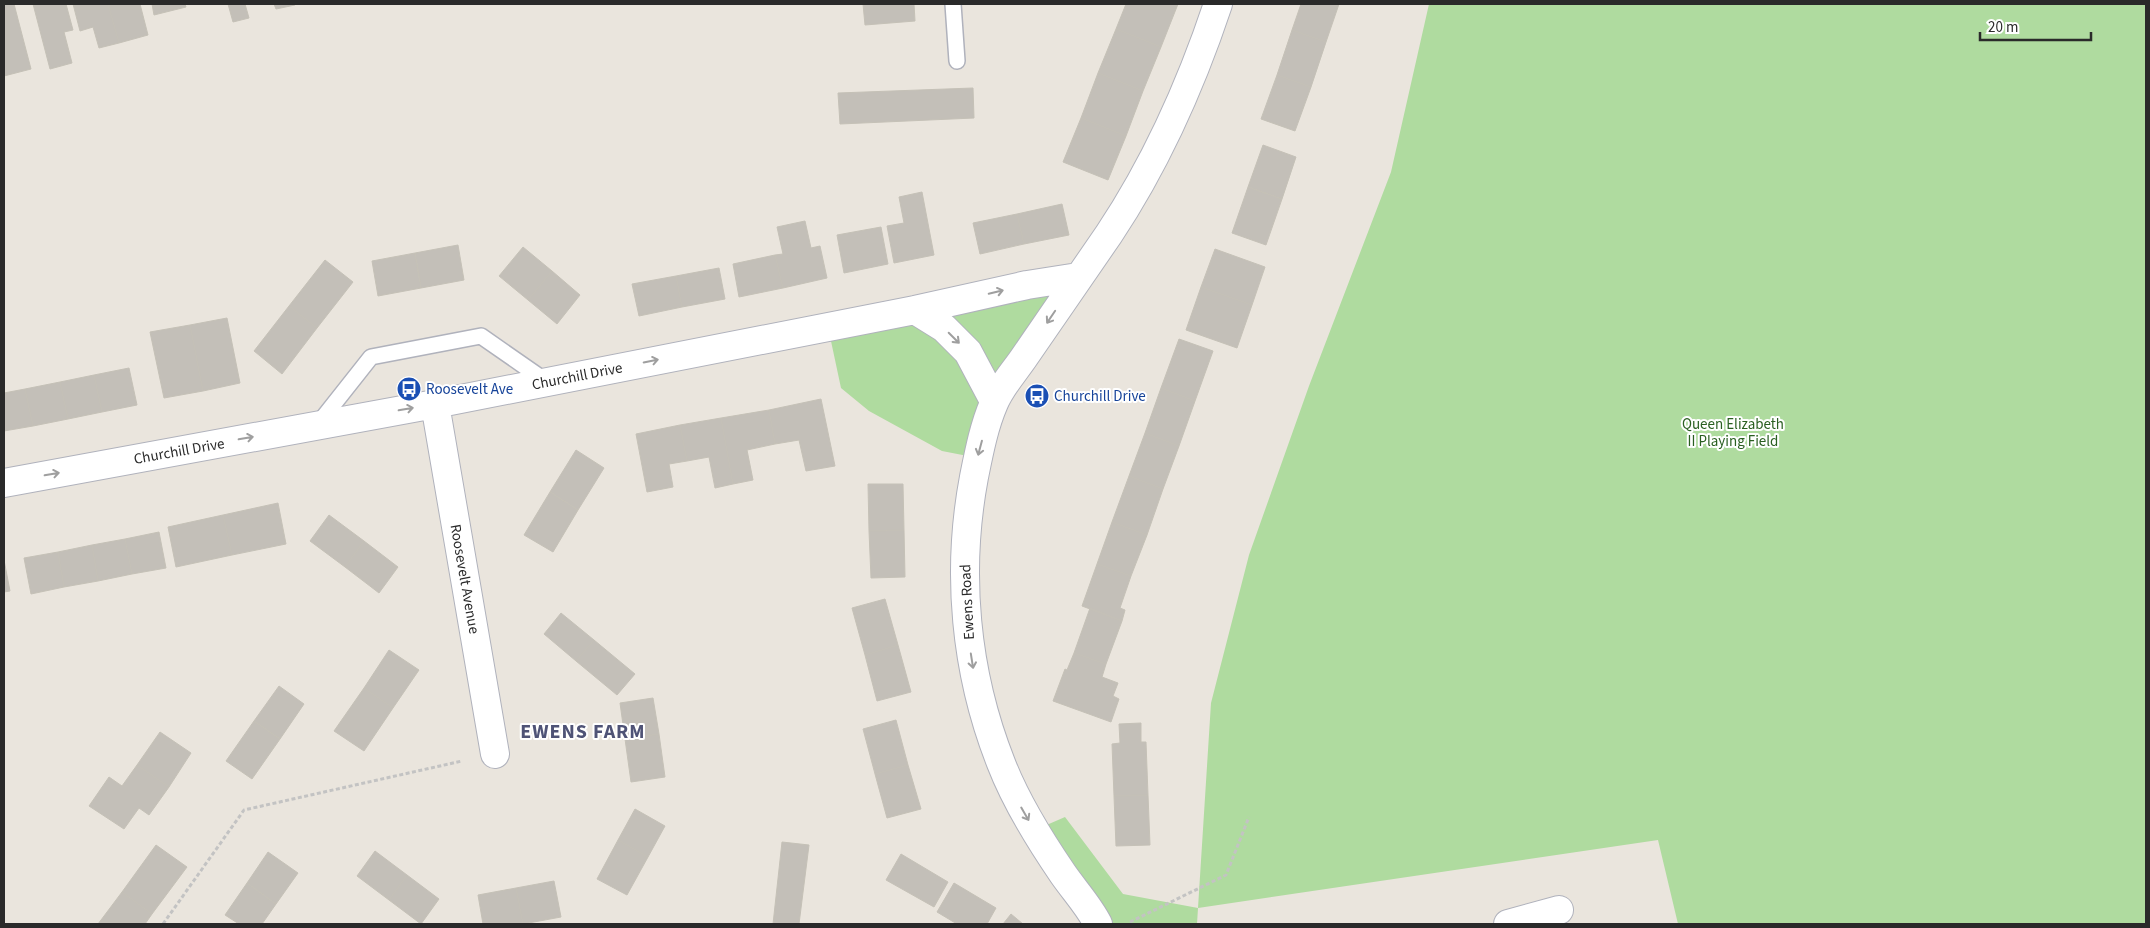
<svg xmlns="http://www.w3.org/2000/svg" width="2150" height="928" viewBox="0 0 2150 928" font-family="'Source Sans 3',sans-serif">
	<rect width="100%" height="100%" fill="#eae5dd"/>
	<!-- green -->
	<path fill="#afdb9f" d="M1429 4H2146V924H1678L1658 840 1198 908 1197 924H1098L1035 830 1065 817 1123 894 1198 908 1211 703 1249 555 1309 386 1391 172Z
		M1078 277 978 458 942 451 869 411 841 388 828 327Z"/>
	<!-- building -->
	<path fill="#c3bfb8" stroke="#c5c1b7" d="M4 4H14L31 69 4 76Z
		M33 4H66L73 30 64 32 72 63 50 69Z
		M73 4H108L119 43 99 48 93 27 80 31Z
		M108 4H140L148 35 119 43Z
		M152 4H185L186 7 154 15Z
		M228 4H245L249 18 233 22Z
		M274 4H295V5L276 9Z
		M863 4H914L915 21 865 25Z
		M1126 4H1178L1161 47 1116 29Z
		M1301 4H1339L1326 42 1292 30Z
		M1116 29 1161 47 1143 91 1098 73Z
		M1292 30 1326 42 1311 87 1277 75Z
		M1098 73 1143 91 1126 136 1081 118Z
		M1277 75 1311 87 1295 131 1261 119Z
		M973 88 974 118 840 124 838 93Z
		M1081 118 1126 136 1108 180 1063 162Z
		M1263 145 1296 157 1282 199 1248 187Z
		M1248 187 1282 199 1266 245 1232 233Z
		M922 192 934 255 894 263 887 226 904 223 899 197Z
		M1062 204 1069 235 1024 244 1017 214Z
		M1017 214 1024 244 980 254 973 223Z
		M805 221 811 248 820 246 827 278 783 288 775 255 783 254 777 227Z
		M881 227 888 264 844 273 837 235Z
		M458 245 464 280 421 288 415 253Z
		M523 247 552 271 528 300 499 276Z
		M1215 249 1265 267 1252 305 1201 287Z
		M415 253 421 288 378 296 372 261Z
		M775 255 783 288 739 297 733 264Z
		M325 260 353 282 317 328 289 306Z
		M719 268 725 299 682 307 676 276Z
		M552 271 580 295 557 324 528 300Z
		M676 276 682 307 639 316 632 284Z
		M1201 287 1252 305 1237 348 1186 330Z
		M289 306 317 328 282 374 254 351Z
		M227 318 240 383 203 391 190 325Z
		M190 325 203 391 164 398 150 332Z
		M1179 339 1213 351 1195 401 1161 388Z
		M129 368 137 405 102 412 94 375Z
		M94 375 102 412 68 419 60 382Z
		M60 382 68 419 33 426 25 389Z
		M1161 388 1195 401 1179 446 1145 433Z
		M25 389 33 426 4 431V393Z
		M821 399 835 466 806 471 799 440 775 444 769 410Z
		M769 410 775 444 747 450 753 480 733 484 721 418Z
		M721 418 733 484 715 488 709 457 687 461 680 425Z
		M680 425 687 461 669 464 673 487 647 492 636 434Z
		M1145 433 1179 446 1163 489 1129 476Z
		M576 450 604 468 578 510 550 492Z
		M1129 476 1163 489 1147 535 1112 522Z
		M868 484H903L904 530 869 531Z
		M550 492 578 510 553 552 524 535Z
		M278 503 286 544 232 555 223 515Z
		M223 515 232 555 176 567 168 527Z
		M329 515 364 541 345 567 310 541Z
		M1112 522 1147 535 1131 576 1097 564Z
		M904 530 905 577 871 578 869 531Z
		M159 532 166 568 132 574 125 539Z
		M125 539 132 574 98 581 92 545Z
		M364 541 398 567 379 593 345 567Z
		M92 545 98 581 64 587 58 552Z
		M58 552 64 587 31 594 24 558Z
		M4 560 10 591 4 592Z
		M1097 564 1131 576 1120 608 1125 610 1122 621 1082 606Z
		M885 599 898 645 865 655 852 608Z
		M1090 608 1122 621 1106 664 1074 653Z
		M561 613 594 640 576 661 544 634Z
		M594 640 635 674 617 695 576 661Z
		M898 645 911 692 877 701 865 655Z
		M389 650 419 670 393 708 364 688Z
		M1074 653 1106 664 1102 677 1118 683 1113 696 1119 699 1111 722 1053 701 1065 669 1067 670Z
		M279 686 304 704 280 739 254 721Z
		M364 688 393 708 364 751 334 731Z
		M653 698 659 734 625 739 620 703Z
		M896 720 908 765 875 774 863 729Z
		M254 721 280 739 252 779 226 761Z
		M1141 723V742H1146L1148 795 1114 796 1112 744 1120 743 1119 724Z
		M160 732 191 753 169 787 137 765Z
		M659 734 665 777 631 782 625 739Z
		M137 765 169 787 149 815 139 808 124 829 89 806 109 777 122 786Z
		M908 765 921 809 887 818 875 774Z
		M1148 795 1150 845 1116 846 1114 796Z
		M635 809 665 826 648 857 618 840Z
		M618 840 648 857 627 895 597 879Z
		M782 842 809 845 799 924H773Z
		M156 845 187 867 152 914 122 892Z
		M375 851 407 875 389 900 357 876Z
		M268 852 298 873 276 904 247 883Z
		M901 854 948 882 934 907 886 880Z
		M407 875 439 899 421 924 389 900Z
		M554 881 561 917 523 924 516 888Z
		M247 883 276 904 262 924H239L225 915Z
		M954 883 996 908 987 924H957L937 912Z
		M516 888 523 924H483L478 895Z
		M122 892 152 914 145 924H98Z
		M1011 914 1023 924H1003Z"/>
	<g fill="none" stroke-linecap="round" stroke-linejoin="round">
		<defs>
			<path id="lane" d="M953 4 957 61
				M318 424 371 357 481 336 547 382"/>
			<path id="street" d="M915 310 944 328 968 352 994 401
				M435 404 495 754
				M4 483 435 404 915 310 1027 285 1078 277
				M1098 924C1089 906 1074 890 1063 874 1039 839 1016 802 1001 763 965 672 956 572 974 477 979 452 984 426 994 403 1001 386 1015 371 1025 356 1053 315 1081 275 1109 234 1157 162 1191 85 1218 4
				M1508 924 1559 910"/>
		</defs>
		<!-- lane casing -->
		<use href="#lane" stroke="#b0b2bc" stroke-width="18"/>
		<!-- street casing -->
		<use href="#street" stroke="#b0b2bc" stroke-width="30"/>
		<!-- path -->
		<path stroke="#c3c3c3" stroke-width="3" stroke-dasharray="4 2.5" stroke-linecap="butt" d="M1130 922 1226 875 1249 817
			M163 924 244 810 462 761"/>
		<!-- lane -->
		<use href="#lane" stroke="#fff" stroke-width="15"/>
		<!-- street -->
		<use href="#street" stroke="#fff" stroke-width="28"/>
	</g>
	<!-- one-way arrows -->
	<defs><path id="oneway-shaft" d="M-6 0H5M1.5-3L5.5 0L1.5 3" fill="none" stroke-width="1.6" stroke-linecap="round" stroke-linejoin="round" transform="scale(1.25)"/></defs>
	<g stroke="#9f9f9f">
		<use href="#oneway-shaft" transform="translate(996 292) rotate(-13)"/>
		<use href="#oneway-shaft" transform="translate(1051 317) rotate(124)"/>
		<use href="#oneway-shaft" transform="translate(954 338) rotate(45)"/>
		<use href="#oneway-shaft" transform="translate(651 361) rotate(-11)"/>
		<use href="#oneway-shaft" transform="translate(406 409) rotate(-10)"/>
		<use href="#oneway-shaft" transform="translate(246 438) rotate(-10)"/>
		<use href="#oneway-shaft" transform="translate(980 448) rotate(105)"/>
		<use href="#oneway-shaft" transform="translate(52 474) rotate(-10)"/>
		<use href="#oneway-shaft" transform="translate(972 661) rotate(81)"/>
		<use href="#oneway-shaft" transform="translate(1025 814) rotate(60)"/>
	</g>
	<!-- icons -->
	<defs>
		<symbol id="bus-disc" viewBox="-11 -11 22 22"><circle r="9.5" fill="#1a4fb4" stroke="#fff"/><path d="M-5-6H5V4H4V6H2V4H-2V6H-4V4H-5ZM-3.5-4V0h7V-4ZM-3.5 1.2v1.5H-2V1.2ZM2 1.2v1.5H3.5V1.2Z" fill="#fff"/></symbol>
	</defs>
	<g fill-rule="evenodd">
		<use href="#bus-disc" x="395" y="375" width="28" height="28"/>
		<use href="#bus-disc" x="1023" y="382" width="28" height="28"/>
	</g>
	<g text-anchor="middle" stroke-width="4" stroke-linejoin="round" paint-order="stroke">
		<!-- street labels -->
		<g font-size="15" fill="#2a2a2a" stroke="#fff">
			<text transform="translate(577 376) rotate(-11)" y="5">Churchill Drive</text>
			<text transform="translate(179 451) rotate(-10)" y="5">Churchill Drive</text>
			<text transform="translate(465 579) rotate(80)" y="5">Roosevelt Avenue</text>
			<text transform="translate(967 602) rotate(-93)" y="5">Ewens Road</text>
		</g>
		<!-- transit labels -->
		<g font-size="15" fill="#164399" stroke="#fff" text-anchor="start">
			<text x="426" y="394">Roosevelt Ave</text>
			<text x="1054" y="401">Churchill Drive</text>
		</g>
		<!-- park labels -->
		<g font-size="15" fill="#2a5f21" stroke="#fff">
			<text x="1733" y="429">Queen Elizabeth<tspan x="1733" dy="17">II Playing Field</tspan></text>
		</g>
		<!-- district labels -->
		<g font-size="20" font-weight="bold" letter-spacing="1" fill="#4f5376" stroke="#fff">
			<text x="583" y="738">EWENS FARM</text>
		</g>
	</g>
	<!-- border -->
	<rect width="2150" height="928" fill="none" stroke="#2a2a2a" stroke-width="10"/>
	<!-- scale -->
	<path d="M1980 32v8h111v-8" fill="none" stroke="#2a2a2a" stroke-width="2.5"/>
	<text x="1988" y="32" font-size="15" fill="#2a2a2a" stroke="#ffffff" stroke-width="4" paint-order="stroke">20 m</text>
</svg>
